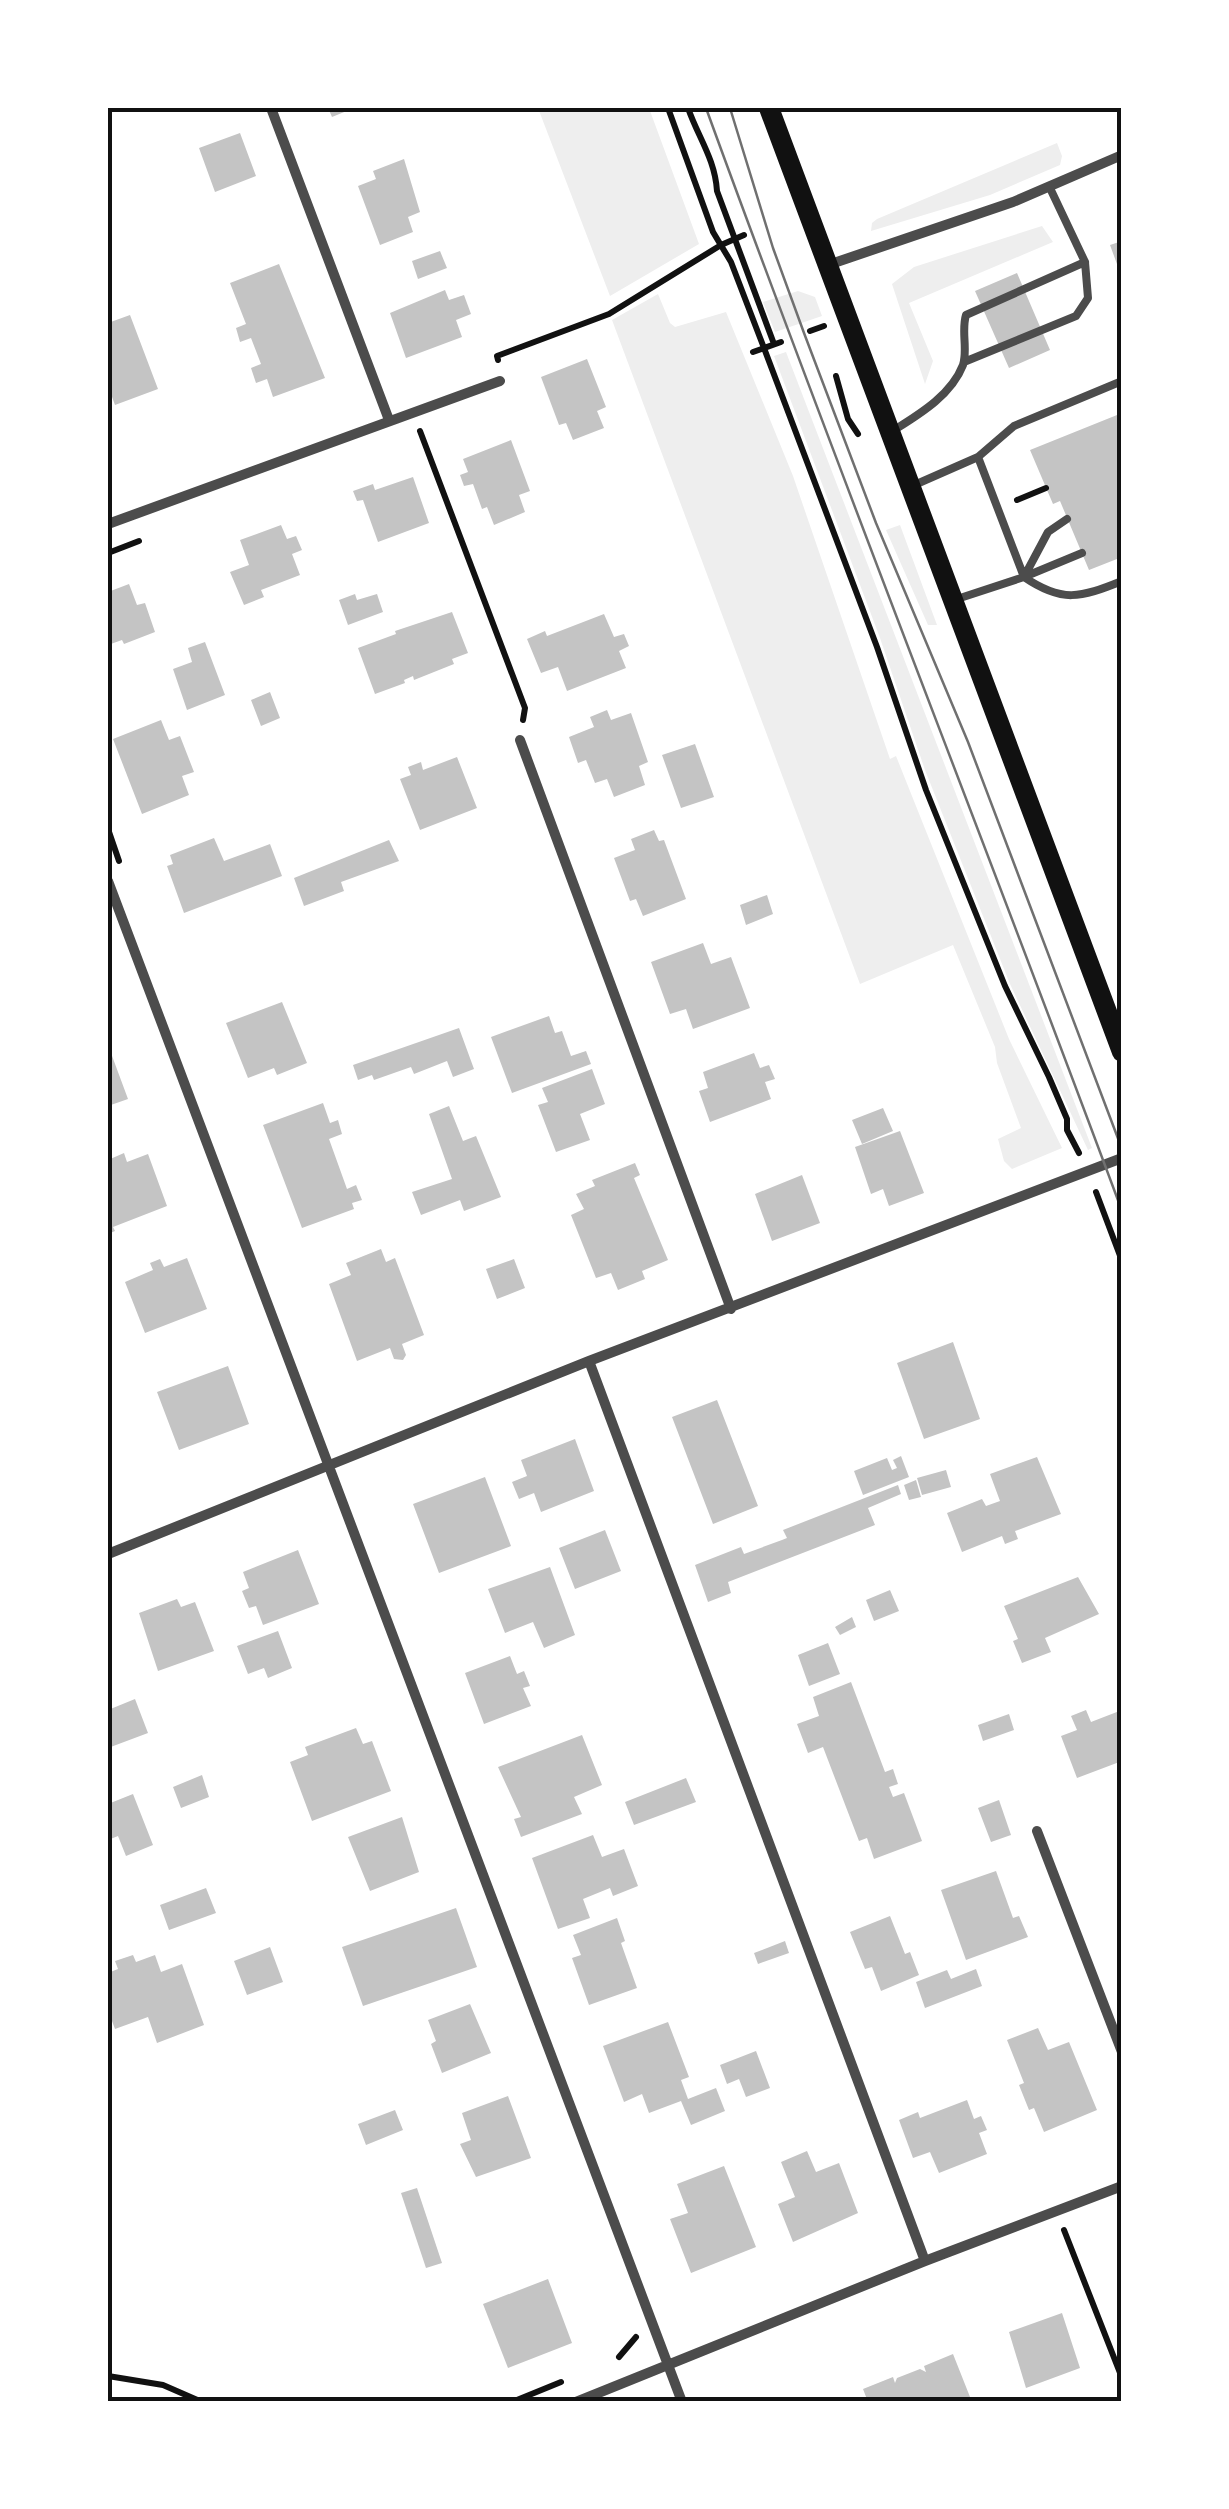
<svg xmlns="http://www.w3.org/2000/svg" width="1229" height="2509" viewBox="0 0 1229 2509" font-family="'Sofia Sans Condensed',sans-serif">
	<rect width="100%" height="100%" fill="#fff"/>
	<!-- green -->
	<path fill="#eee" d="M538 108H649L699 244 610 296Z
		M1057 143 1062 156 1060 165 990 195 871 231 872 223 877 219Z
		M1042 226 1053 242 909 303 933 361 925 384 892 284 914 267Z
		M798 291 815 297 822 316 775 332 763 302Z
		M658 294 670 323 675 327 726 312 793 476 890 759 896 756 1009 1039 1062 1148 1012 1169 1004 1161 998 1139 1021 1128 997 1063 995 1047 953 945 860 984 612 320Z
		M786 352 1092 1148 1088 1150 1010 984 925 770 880 638 774 356Z
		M900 525 937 625H928L886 530Z"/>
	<!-- building -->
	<path fill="#c4c4c4" d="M328 108H354L332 117Z
		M240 133 256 176 215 192 199 148Z
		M404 159 420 212 408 217 413 232 380 245 358 186 376 179 373 171Z
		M1122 241V275H1121L1110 245Z
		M440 251 447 268 418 279 412 261Z
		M279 264 325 378 273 397 267 379 256 383 251 368 261 364 251 338 240 342 236 328 246 324 230 283Z
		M1017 273 1050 350 1009 368 975 291Z
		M445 290 449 300 464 295 471 314 456 320 462 337 406 358 390 313Z
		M130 315 158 389 115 405 108 386V323Z
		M587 359 606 407 597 411 604 428 573 440 566 423 559 425 541 377Z
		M1122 413V557L1089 570 1060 501 1053 504 1030 450Z
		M511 440 530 491 519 495 525 512 494 525 487 507 482 509 473 484 464 486 460 475 468 472 463 459Z
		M413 477 429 523 378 542 363 500 357 501 353 491 373 484 375 490Z
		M281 525 287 539 296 536 302 550 292 554 300 575 261 590 264 597 244 605 230 572 249 565 240 540Z
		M129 584 137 605 145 603 155 632 124 644 122 640 108 645V592Z
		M355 594 357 600 377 594 383 612 348 625 339 600Z
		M452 612 468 653 452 659 454 664 414 680 413 676 404 680 405 683 375 694 358 648 396 634 395 631Z
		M604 614 614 637 624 634 629 646 619 651 626 668 567 691 558 667 541 673 527 639 545 631 547 636Z
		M205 642 225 695 187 710 173 669 192 662 188 648Z
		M270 692 280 718 261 726 251 700Z
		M607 710 611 720 631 713 648 762 639 766 645 785 614 797 607 779 595 783 586 760 578 763 569 737 594 727 590 717Z
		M161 720 169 740 180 736 194 772 182 776 189 795 142 814 113 739Z
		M695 744 714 797 681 808 662 755Z
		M457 757 477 808 420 830 400 779 411 775 408 767 421 762 423 770Z
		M654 830 659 841 664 840 686 899 643 916 636 899 630 901 614 858 635 850 631 839Z
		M214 838 224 861 270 844 282 876 184 913 167 866 173 864 170 855Z
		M389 840 399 861 341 882 344 891 304 906 294 878Z
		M767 895 773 914 746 925 740 905Z
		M703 943 711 964 731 957 750 1008 693 1029 686 1009 670 1014 651 962Z
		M282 1002 307 1063 277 1075 274 1068 248 1078 226 1023Z
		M549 1016 555 1033 562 1031 571 1056 586 1051 591 1064 512 1093 491 1037Z
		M459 1028 474 1069 453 1077 447 1061 414 1074 411 1067 374 1080 372 1075 358 1080 353 1065Z
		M108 1045 128 1099 108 1106Z
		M754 1053 760 1068 769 1065 775 1079 765 1082 771 1099 710 1122 699 1091 708 1088 703 1072Z
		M592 1069 605 1104 580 1114 590 1140 556 1152 538 1105 548 1102 542 1088Z
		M323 1103 330 1123 338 1120 342 1134 329 1139 347 1189 356 1185 362 1200 352 1203 354 1209 302 1228 263 1125Z
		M449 1106 463 1141 476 1136 501 1197 464 1211 460 1200 421 1215 412 1192 452 1179 429 1114Z
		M883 1108 893 1131 862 1144 852 1120Z
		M900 1131 924 1193 889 1206 883 1189 871 1194 855 1147Z
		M124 1153 127 1162 148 1154 167 1206 113 1227 115 1231 108 1234 111 1228 108 1219V1160Z
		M635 1163 640 1175 634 1178 668 1260 642 1271 645 1279 618 1290 611 1273 596 1278 571 1215 584 1209 576 1194 595 1186 592 1180Z
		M802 1175 820 1223 772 1241 755 1194Z
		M381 1249 386 1262 395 1258 424 1335 402 1344 406 1355 403 1360 394 1359 390 1348 357 1361 329 1284 351 1275 346 1263Z
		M187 1258 207 1309 145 1333 125 1282 153 1270 150 1263 160 1259 164 1267Z
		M514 1259 525 1288 497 1299 486 1269Z
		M953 1342 980 1419 924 1439 897 1363Z
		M228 1366 249 1424 179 1450 157 1392Z
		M717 1400 758 1506 713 1524 672 1417Z
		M575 1439 594 1491 541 1512 534 1493 519 1499 512 1482 527 1476 521 1460Z
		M901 1456 909 1477 863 1495 854 1471 887 1458 892 1470 897 1468 893 1460Z
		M1037 1457 1061 1514 1015 1531 1018 1539 1005 1544 1002 1536 962 1552 947 1513 982 1499 986 1506 1000 1501 990 1474Z
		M946 1470 951 1487 922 1495 917 1478Z
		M485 1477 511 1546 439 1573 413 1504Z
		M916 1480 921 1497 909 1500 904 1485Z
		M898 1485 901 1494 868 1508 875 1525 728 1582 731 1593 708 1602 695 1565 741 1547 744 1554 782 1540 787 1538 783 1530Z
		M605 1530 621 1571 575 1589 559 1548Z
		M298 1550 319 1604 263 1625 256 1606 249 1608 242 1591 249 1588 243 1572Z
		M550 1567 575 1635 544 1648 533 1622 505 1633 488 1589Z
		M1078 1577 1099 1614 1045 1638 1051 1652 1022 1663 1013 1641 1018 1639 1004 1606Z
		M890 1590 899 1611 874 1621 866 1600Z
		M177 1599 181 1607 195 1602 214 1651 158 1671 139 1613Z
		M852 1617 856 1627 840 1635 835 1627Z
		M278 1631 292 1668 268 1678 264 1668 248 1674 237 1646Z
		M828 1643 840 1674 809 1686 798 1655Z
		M510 1656 517 1674 524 1671 530 1686 523 1688 531 1706 484 1724 465 1673Z
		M851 1682 885 1772 893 1769 898 1784 889 1787 893 1797 904 1793 922 1841 874 1859 867 1838 859 1841 823 1747 808 1753 797 1724 819 1716 813 1697Z
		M135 1699 148 1733 108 1748V1710Z
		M1086 1710 1091 1722 1122 1710V1761L1077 1778 1061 1736 1077 1730 1071 1716Z
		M1009 1714 1014 1730 983 1741 978 1725Z
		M356 1728 363 1744 372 1741 391 1791 312 1821 290 1762 308 1755 305 1747Z
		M582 1735 602 1785 574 1797 582 1814 521 1837 514 1819 521 1817 498 1767Z
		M202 1775 209 1797 181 1808 173 1787Z
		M686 1778 696 1802 634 1825 625 1802Z
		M133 1794 153 1845 126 1856 118 1836 108 1840V1804Z
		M999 1800 1011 1835 991 1842 978 1808Z
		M402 1817 419 1872 370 1891 348 1837Z
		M593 1835 602 1857 624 1849 638 1886 613 1896 610 1888 583 1899 590 1918 558 1929 532 1858Z
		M996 1871 1013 1918 1019 1916 1028 1937 966 1960 941 1890Z
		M206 1888 216 1913 169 1930 160 1905Z
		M456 1908 477 1967 363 2006 342 1947Z
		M890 1916 905 1954 910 1952 919 1975 881 1991 872 1967 865 1969 850 1932Z
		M617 1918 625 1941 621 1943 637 1988 589 2005 572 1958 581 1955 573 1935Z
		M785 1941 789 1953 758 1964 754 1953Z
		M270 1947 283 1982 247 1995 234 1961Z
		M133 1955 136 1962 155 1955 161 1972 182 1964 204 2025 157 2043 148 2017 115 2029 112 2021 108 2023V1973L118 1969 115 1961Z
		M976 1969 982 1986 925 2008 916 1982 947 1970 951 1979Z
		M470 2004 491 2053 442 2073 431 2044 436 2041 428 2020Z
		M668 2022 689 2077 681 2080 688 2099 716 2088 725 2111 691 2125 681 2101 649 2113 642 2094 624 2102 603 2046Z
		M1038 2028 1048 2050 1069 2042 1097 2110 1044 2132 1034 2108 1029 2110 1019 2085 1024 2083 1007 2040Z
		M756 2051 770 2088 746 2097 739 2079 727 2084 720 2065Z
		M508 2096 531 2158 476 2177 460 2144 471 2140 462 2113Z
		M967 2100 974 2119 981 2116 987 2130 979 2133 987 2154 939 2173 930 2152 913 2158 899 2120 918 2112 920 2118Z
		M395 2110 403 2130 366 2145 358 2124Z
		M807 2151 816 2172 839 2163 858 2213 793 2242 778 2204 795 2197 781 2162Z
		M724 2166 756 2247 691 2273 670 2219 688 2213 677 2184Z
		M417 2188 442 2263 426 2268 401 2193Z
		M548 2279 572 2343 508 2368 483 2304Z
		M1062 2313 1080 2368 1026 2388 1009 2332Z
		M953 2354 972 2402H868L863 2389 893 2377 895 2383 897 2378 920 2369 926 2372 924 2366Z"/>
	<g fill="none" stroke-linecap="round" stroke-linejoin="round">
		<!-- path -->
		<path stroke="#111" stroke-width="6" d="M668 108 713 232 731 262 764 348 877 647 926 790 1005 986 1049 1077 1067 1119V1130L1079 1153
			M688 108C698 137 715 159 717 191L774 344
			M810 331 824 326
			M753 352 781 342
			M498 360 497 356 609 314 721 245 744 235
			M836 376 848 419 858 434
			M420 431 525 708 523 720
			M1017 500 1046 488
			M108 553 139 541
			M108 829 119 861
			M1096 1192 1122 1261
			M1064 2230 1122 2378
			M619 2357 636 2337
			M108 2376 163 2385 202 2402
			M512 2402 561 2382"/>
		<!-- service -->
		<path stroke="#4c4c4c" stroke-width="8" d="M964 362 1076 316 1088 298 1085 262
			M891 432C918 415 951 396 963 365 968 349 961 331 966 315L1085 262 1049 186
			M978 457 1014 426 1122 381
			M912 486 978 457 1024 577 954 600
			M1024 577C1062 603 1080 598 1122 581
			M1024 577 1048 532 1067 519
			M1024 577 1082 553"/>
		<!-- minor -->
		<path stroke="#4c4c4c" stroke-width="10" d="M271 108 389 420
			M828 265 1013 202 1122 155
			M108 524 500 381
			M520 740 731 1309
			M108 881 682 2402
			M589 1361 925 2261
			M108 1554 589 1361 1122 1158
			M1037 1831 1122 2052
			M576 2402 925 2261 1122 2186"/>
		<!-- secondary -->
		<path stroke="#111" stroke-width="20" d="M769 108 1122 1052"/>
		<!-- tram -->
		<path stroke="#707070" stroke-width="2.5" d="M706 108C840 477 985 842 1122 1211
			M730 108 773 248 804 333 876 523 968 742 1122 1149"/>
	</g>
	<!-- border -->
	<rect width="1229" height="2509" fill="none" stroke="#ffffff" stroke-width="220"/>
	<rect x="110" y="110" width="1009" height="2289" fill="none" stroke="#111" stroke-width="4"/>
</svg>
